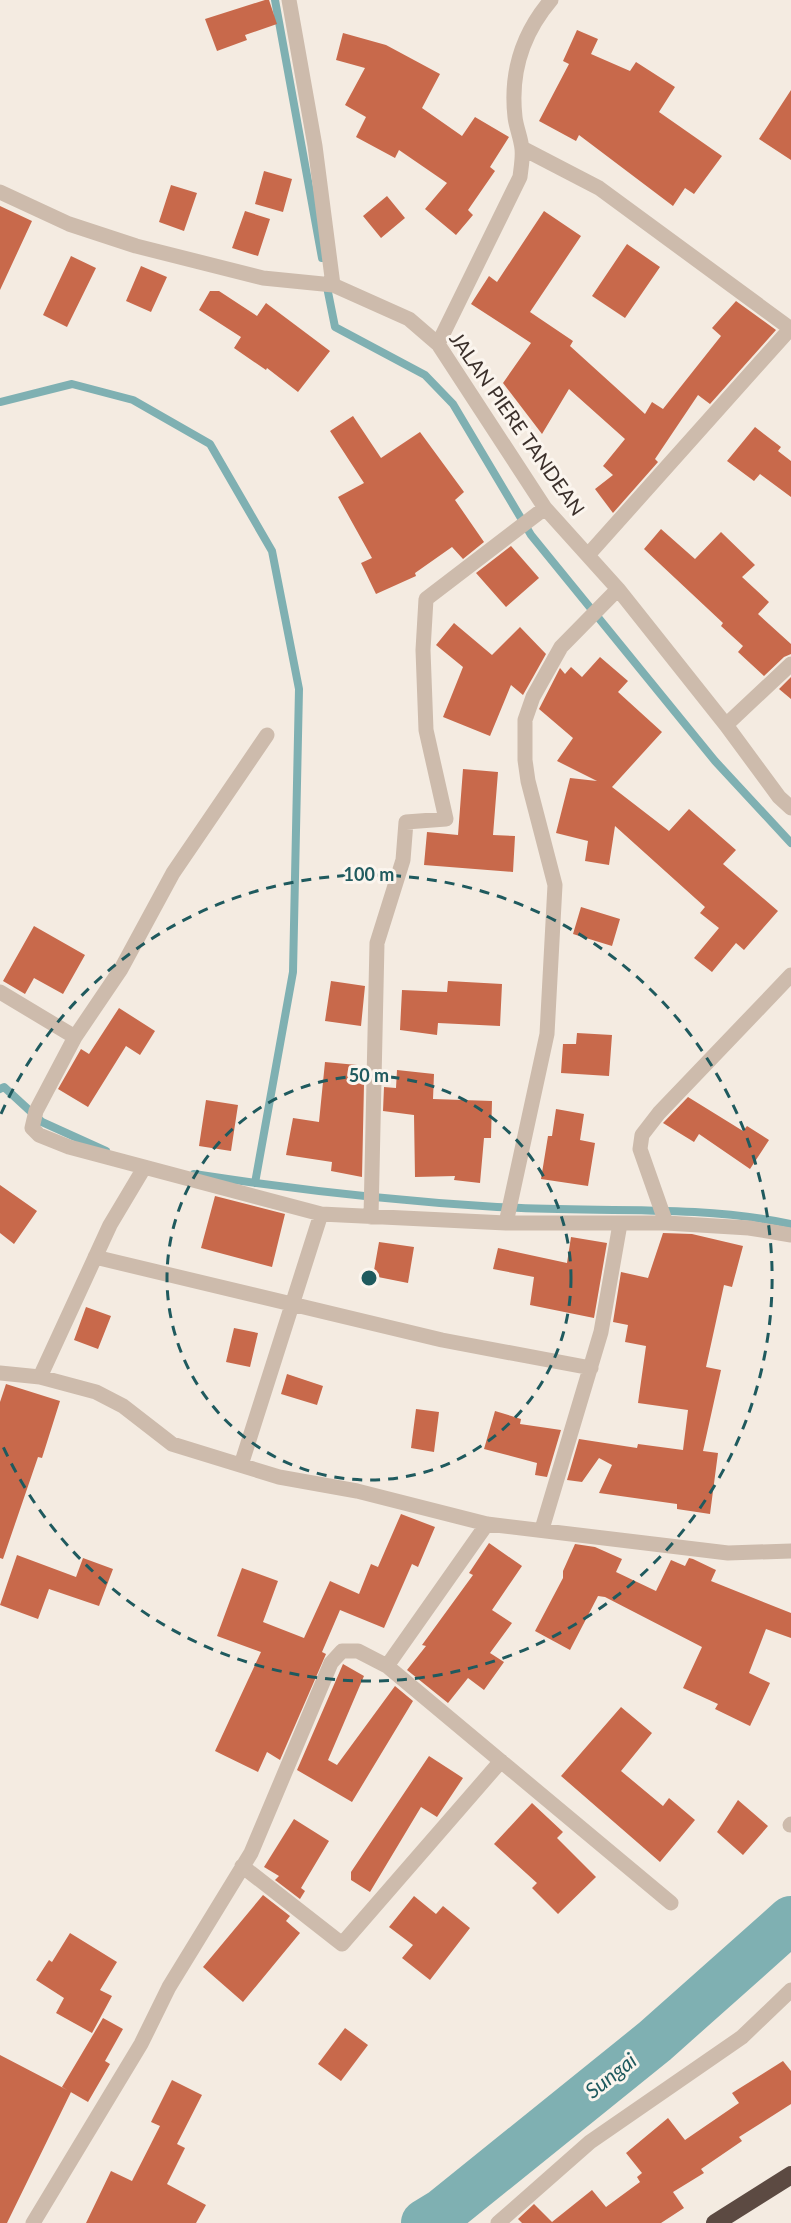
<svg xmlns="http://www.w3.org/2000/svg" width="791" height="2223" viewBox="0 0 791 2223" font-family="Lato,sans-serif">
	<rect width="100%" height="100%" fill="#f4ebe1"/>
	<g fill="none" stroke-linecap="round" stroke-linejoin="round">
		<!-- stream -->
		<path stroke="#7fb0b2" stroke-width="8" d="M275 0 322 258
			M326 282 335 327 425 375 453 404 531 535 715 761 791 843
			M0 402 72 384 133 400 210 444 272 551 299 689 293 972 255 1183
			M0 1089 4 1087 42 1122 106 1151
			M194 1174C292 1189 398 1201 497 1207 594 1213 695 1204 791 1224"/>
		<!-- river -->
		<path stroke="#7fb0b2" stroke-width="48" d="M425 2223 443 2212 655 2041 791 1920"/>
	</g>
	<!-- building -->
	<path fill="#c8694b" d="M265 0H269L277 24 245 35 247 40 217 51 205 19Z
		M577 30 598 39 591 54 630 71 636 62 675 87 659 112 722 156 694 194 685 188 673 206 579 135 576 141 539 121 569 64 563 61Z
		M343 33 386 45 440 74 422 108 462 136 475 117 509 137 490 167 495 171 468 210 473 215 456 235 425 209 447 183 399 150 395 158 356 137 366 117 345 105 365 68 336 60Z
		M791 90V160L759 139Z
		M264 171 292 179 283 212 255 204Z
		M171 185 197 193 184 231 159 222Z
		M387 196 405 218 381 238 363 216Z
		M0 206 32 221 0 290Z
		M245 211 270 219 258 256 232 248Z
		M544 211 581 236 530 312 573 341 570 346 645 414 652 402 663 409 721 336 712 328 736 301 776 330 710 404 698 395 655 459 658 462 613 513 595 489 613 475 603 466 625 439 569 389 542 434 503 383 531 343 471 304 489 276 497 282Z
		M627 244 660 267 625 318 592 296Z
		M71 256 96 268 67 327 43 315Z
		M141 266 167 277 151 312 126 301Z
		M210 291H219L257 316 266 303 330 351 298 392 267 368 266 370 234 348 241 337 199 310Z
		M353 416 381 458 420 432 464 492 455 500 484 542 463 559 452 547 415 573 416 576 376 594 361 563 372 558 338 497 364 483 330 431Z
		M755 427 781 447 778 451 791 461V497L760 474 754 481 727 461Z
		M661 529 695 559 721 532 755 565 742 577 769 602 758 614 791 644V654L784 657 764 676 738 652 743 646 721 626 723 623 644 549Z
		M511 546 539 578 506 607 476 573Z
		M454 623 492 655 520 627 546 654 523 695 511 685 490 736 443 717 463 667 436 645Z
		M600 657 628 681 618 692 662 732 612 787 669 831 689 809 736 850 723 864 778 911 744 950 736 943 712 972 694 958 719 928 700 913 705 907 615 826 609 865 585 861 588 841 556 833 570 778 597 781 557 761 573 738 539 709 560 668 565 674 571 667 582 677Z
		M791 677V699L779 689Z
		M463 769 498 772 493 835 515 836 513 872 424 865 427 832 458 835Z
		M581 907 620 919 612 946 573 934Z
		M34 926 85 955 63 994 34 978 25 994 3 981Z
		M331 981 365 986 361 1026 325 1021Z
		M448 981 502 984 500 1026 438 1023 437 1035 400 1030 402 990 447 992Z
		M119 1008 155 1031 140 1055 126 1046 88 1107 58 1089 81 1049 89 1054Z
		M577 1033 612 1035 609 1076 561 1073 563 1044H576Z
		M325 1062 357 1065 355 1083 364 1084 362 1177 331 1171 332 1162 286 1155 293 1118 319 1122Z
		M397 1070 434 1074 433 1099 492 1101 491 1138H484L480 1183 454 1180 455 1176 415 1177 414 1115 383 1111 384 1087 396 1088Z
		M688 1097 743 1131 747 1126 769 1140 750 1169 699 1134 694 1142 663 1123Z
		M206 1100 238 1105 231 1151 199 1146Z
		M556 1109 584 1114 580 1140 595 1143 588 1186 541 1179 548 1136H552Z
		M0 1185 37 1211 14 1244 0 1233Z
		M215 1196 285 1214 272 1267 201 1248Z
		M663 1233 692 1234 743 1246 732 1287 724 1285 706 1367 721 1370 703 1451 718 1453 710 1514 677 1509V1504L599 1493 612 1465 599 1458 582 1482 567 1480 579 1439 637 1448 638 1444 683 1450 688 1410 638 1403 646 1346 625 1342 628 1325 613 1322 621 1272 648 1278Z
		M571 1237 607 1243 594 1318 530 1305 534 1277 493 1269 498 1248 567 1263Z
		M379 1242 414 1247 408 1283 373 1276Z
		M86 1307 111 1316 98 1349 74 1340Z
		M234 1328 258 1333 250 1367 226 1362Z
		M287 1374 323 1386 317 1405 281 1394Z
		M6 1384 60 1401 42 1458 38 1457 3 1559 0 1558V1402Z
		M416 1409 439 1412 434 1452 411 1448Z
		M495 1411 521 1419 520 1424 561 1430 547 1477 535 1475 537 1463 484 1449Z
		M401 1514 435 1527 418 1567 412 1564 384 1628 340 1610 322 1652 326 1654 280 1760 267 1752 258 1772 215 1751 261 1652 217 1636 242 1568 278 1581 263 1622 304 1638 330 1581 359 1594 371 1564 378 1567Z
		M489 1543 522 1566 492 1610 512 1623 490 1653 504 1662 484 1690 468 1678 448 1703 407 1670 426 1646 422 1645 473 1575 469 1573Z
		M575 1544 595 1547 622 1559 616 1572 656 1591 671 1560 685 1566 689 1558 693 1559 716 1570 711 1581 791 1613V1638L766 1629 749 1673 770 1683 750 1726 715 1709 718 1704 683 1688 702 1647 605 1597 598 1596 570 1650 535 1631 563 1578V1571Z
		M17 1555 76 1577 83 1558 113 1569 99 1606 49 1589 38 1619 0 1605Z
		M343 1664 364 1676 328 1760 337 1765 395 1686 413 1701 352 1802 297 1770Z
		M621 1707 652 1733 621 1771 663 1806 669 1798 695 1820 660 1862 561 1776Z
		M429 1756 463 1778 437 1817 421 1807 370 1892 351 1880V1872Z
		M738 1800 768 1826 743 1855 717 1832Z
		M532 1803 563 1832 557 1838 596 1877 558 1914 532 1888 537 1883 494 1844Z
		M294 1819 329 1841 301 1888 305 1891 300 1899 275 1880 279 1876 264 1867Z
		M263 1895 290 1916 286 1921 300 1933 243 2002 203 1967Z
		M414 1896 436 1914 443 1906 470 1928 430 1980 402 1958 413 1945 389 1927Z
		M70 1933 117 1962 100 1990 112 1996 92 2033 56 2013 64 1998 36 1980 49 1960 52 1962Z
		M103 2018 123 2029 105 2061 110 2064 88 2102 62 2087Z
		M345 2028 368 2045 341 2081 318 2064Z
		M0 2055 71 2092 7 2223H0Z
		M783 2061 791 2071V2104L739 2137 742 2141 701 2169 704 2173 673 2192 684 2208 661 2223H522L518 2219 534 2204 552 2222 592 2190 606 2207 640 2182 637 2177 642 2173 626 2153 668 2118 685 2140 739 2103 732 2093Z
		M172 2080 202 2095 177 2144 185 2148 167 2184 206 2205 196 2223H86L111 2171 132 2181 160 2126 151 2122Z"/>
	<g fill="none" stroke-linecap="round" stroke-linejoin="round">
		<!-- minor -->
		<path stroke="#cdbbac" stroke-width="15" d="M289 0 315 146 333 285
			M522 148 599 188 791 329
			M0 192 69 224 136 246 263 278 333 285 409 319 438 344 545 508 618 589 726 725 779 797 791 808
			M438 344 520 177C521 168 523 158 522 149 521 138 516 127 515 117 510 73 523 33 551 0
			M588 555 790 329
			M726 725 791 664
			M267 735 173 873 121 969 75 1037 36 1111 32 1128 39 1135 69 1147 321 1214 506 1223H666L749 1228 791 1235
			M0 992 75 1037
			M371 1217 377 943 403 860 406 822 446 819 426 730 423 650 426 599 545 508
			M506 1223 547 1034 555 885 528 781 525 760V720L533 697 561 647 618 589
			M666 1223 640 1149 642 1135 659 1113 791 975
			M95 1257 442 1340 591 1368
			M0 1373 40 1377 96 1392 123 1406 172 1444 279 1477 357 1491 487 1524 728 1553 791 1551
			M40 1377 110 1225 144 1168
			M241 1465 321 1214
			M487 1524 387 1666 671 1903
			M542 1529 601 1332 620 1224
			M790 1825 791 1824
			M242 1866 342 1944 501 1761
			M33 2223 141 2044 169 1987 251 1853 331 1663 342 1651H358L387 1666
			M498 2223 590 2142 742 2037 791 1990"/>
		<!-- highway -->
		<path stroke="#5c4a42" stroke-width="18" d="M715 2223 791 2175"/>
	</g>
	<!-- distance rings -->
	<g fill="none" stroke="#1f5a5e" stroke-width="3" stroke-dasharray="10 8">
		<circle cx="369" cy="1278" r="202"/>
		<path d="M1 1114A403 403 0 1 1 1 1442"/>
	</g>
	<g text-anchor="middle" stroke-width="6" stroke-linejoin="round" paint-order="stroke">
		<!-- street labels -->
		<g font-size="20" fill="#3b302b" stroke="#fbf5ee">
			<text transform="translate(517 424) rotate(55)" y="7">JALAN PIERE TANDEAN</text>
		</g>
		<!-- water labels -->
		<g font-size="21" font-style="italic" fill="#1f5a5e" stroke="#fbf5ee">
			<text transform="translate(611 2076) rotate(-38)" y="7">Sungai</text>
		</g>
	</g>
	<circle cx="369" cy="1278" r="9" fill="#1f5a5e" stroke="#fbf5ee" stroke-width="3"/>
	<g font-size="18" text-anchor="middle" font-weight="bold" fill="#1f5a5e" stroke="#fbf5ee" stroke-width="6" stroke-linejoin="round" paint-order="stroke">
		<text x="369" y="881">100 m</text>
		<text x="369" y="1082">50 m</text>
	</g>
</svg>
